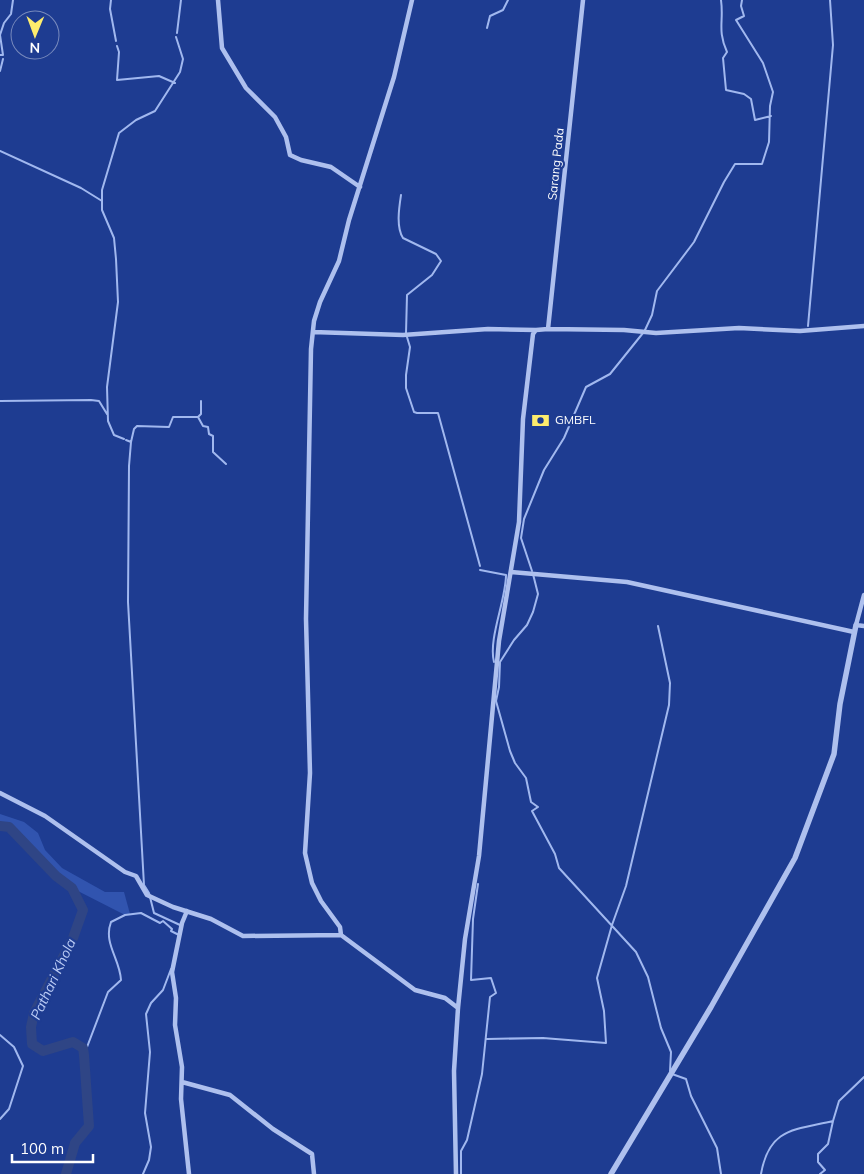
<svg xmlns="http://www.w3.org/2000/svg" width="864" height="1174" viewBox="0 0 864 1174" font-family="Mulish,sans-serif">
	<rect width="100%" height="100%" fill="#1e3c91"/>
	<!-- green -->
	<path fill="#3154af" d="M0 814 24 822 38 833 45 850 62 868 105 892H124L130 914 125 915 72 888 56 876 9 828 0 826Z"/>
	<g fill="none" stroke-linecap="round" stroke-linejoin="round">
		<!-- stream -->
		<path stroke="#a1b8ef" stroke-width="2" d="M111 0 110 9 116 41
			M721 0C724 21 717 30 727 52L723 58 726 90 744 94 751 99 755 120 771 116
			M487 28 490 16 503 10 508 0
			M177 33 181 0
			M117 46 119 52 117 80 159 76 175 83
			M0 55H3L0 35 4 23 11 14 13 0
			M0 71 3 59
			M0 151 81 188 102 201
			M401 195C399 208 396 227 403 238L436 254 441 261 432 275 407 295 406 333
			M808 326 833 45 830 0
			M645 330 652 315 657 291 694 242 724 182 735 164H762L769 142 770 106 773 92 763 63 736 20 744 16 741 6 742 0
			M407 337 410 347 406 375V388L414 412 417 413H438L480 566
			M0 401 91 400 99 401 107 414
			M198 417 201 414V401
			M124 439 114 435 108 421 107 387 118 302 116 259 114 238 102 210V190L119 133 136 120 155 111 180 72 183 59 176 37
			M126 440 131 442 129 466 128 602 144 885 149 893 154 913 180 925
			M131 442 134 429 137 426 169 427 173 417H198L203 426 208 427 209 434 213 436V452L226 464
			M480 570 506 575C506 600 488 639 494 662
			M532 571 521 538 524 519 544 470 564 438 586 387 610 374 643 333
			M533 574 538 594 533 612 527 625 514 640 500 662 499 687 496 701 510 751 515 763 526 778 531 802 538 807 532 811 555 854 559 868 636 952 648 977 661 1028 671 1052 670 1071
			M125 915 141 913 160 923 163 921 172 929 171 931 179 935
			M0 1035 14 1047 23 1066 9 1109 0 1119
			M487 1039 543 1038 606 1043 604 1011 597 978 612 925 626 886 669 705 670 683 658 626
			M84 1055 108 992 121 980C120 959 103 943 111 922L125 915
			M672 1074 686 1079 691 1096 717 1148 721 1174
			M143 1174 149 1160 151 1147 145 1113 150 1052 146 1014 151 1003 163 990 171 969
			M461 1174V1151L467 1140 482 1074 490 997 496 993 491 978 471 980 473 919 478 884
			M761 1174C769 1128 794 1130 833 1121L839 1101 864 1077
			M820 1174 825 1170 818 1162V1154L828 1144 833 1121"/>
		<!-- river -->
		<path stroke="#2f4585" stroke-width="10" d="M0 826 9 827 56 876 72 888 83 910 73 938 34 1013 31 1027 32 1044 43 1051 73 1042 83 1048 84 1055 89 1126 75 1143 66 1174"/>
		<!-- minor -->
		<path stroke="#aec0ee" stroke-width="4.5" d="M218 0 222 48 246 88 275 117 286 137 290 155 301 160 331 167 360 187
			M548 329 583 0
			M313 332 403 335 488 329 536 330
			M511 572 627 582 854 632
			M864 595 856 625 864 626
			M0 793 45 816 125 872 136 876 147 895 173 907 211 919 243 936 341 935 415 990 445 998 458 1008
			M187 911 182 923 172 972 176 998 175 1025 182 1067 181 1099 189 1174
			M341 935 340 927 321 901 312 883 305 853 310 773 306 619 311 349 314 321 320 302 339 261 349 220 394 77 412 0
			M182 1082 230 1095 273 1129 312 1154 314 1174
			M456 1174 454 1071 458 1008 465 939 479 856 499 641 519 522 523 419 533 334 536 330 548 329 624 330 656 333 739 328 800 331 864 326"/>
		<!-- tertiary -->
		<path stroke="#aec0ee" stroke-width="5.5" d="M611 1174 711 1007 795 858 834 754 840 704 856 625"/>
	</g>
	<!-- icons -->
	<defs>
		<symbol id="bank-bare" viewBox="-9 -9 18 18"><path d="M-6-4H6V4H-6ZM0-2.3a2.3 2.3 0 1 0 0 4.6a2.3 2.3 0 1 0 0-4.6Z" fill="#fdec6d" stroke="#1e3c91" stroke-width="2.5" paint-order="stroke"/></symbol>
	</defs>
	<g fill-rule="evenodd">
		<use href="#bank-bare" x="528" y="408" width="25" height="25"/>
	</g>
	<g text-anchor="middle" stroke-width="4.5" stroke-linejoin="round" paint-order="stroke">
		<!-- street labels -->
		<g font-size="12" fill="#fff" stroke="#1e3c91">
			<text transform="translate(556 164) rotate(-84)" y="4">Sarang Pada</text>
		</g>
		<!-- poi labels -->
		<g font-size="12" fill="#fff" stroke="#1e3c91" text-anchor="start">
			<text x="555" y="424">GMBFL</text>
		</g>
		<!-- water labels -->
		<g font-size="14" font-style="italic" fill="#bacbf5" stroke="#1e3c91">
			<text transform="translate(53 979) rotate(-65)" y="5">Pathari Khola</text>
		</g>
	</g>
	<!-- north arrow -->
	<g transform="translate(35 35) rotate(181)"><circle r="24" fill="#1e3c91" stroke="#788abd"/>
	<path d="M0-4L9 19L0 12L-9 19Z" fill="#fdec6d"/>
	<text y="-8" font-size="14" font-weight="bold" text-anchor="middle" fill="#ffffff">N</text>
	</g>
	<!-- scale -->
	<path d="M12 1154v8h81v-8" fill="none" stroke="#ffffff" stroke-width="2.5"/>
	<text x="20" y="1154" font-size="15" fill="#ffffff" stroke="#1e3c91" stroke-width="4" paint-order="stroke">100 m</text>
</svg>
